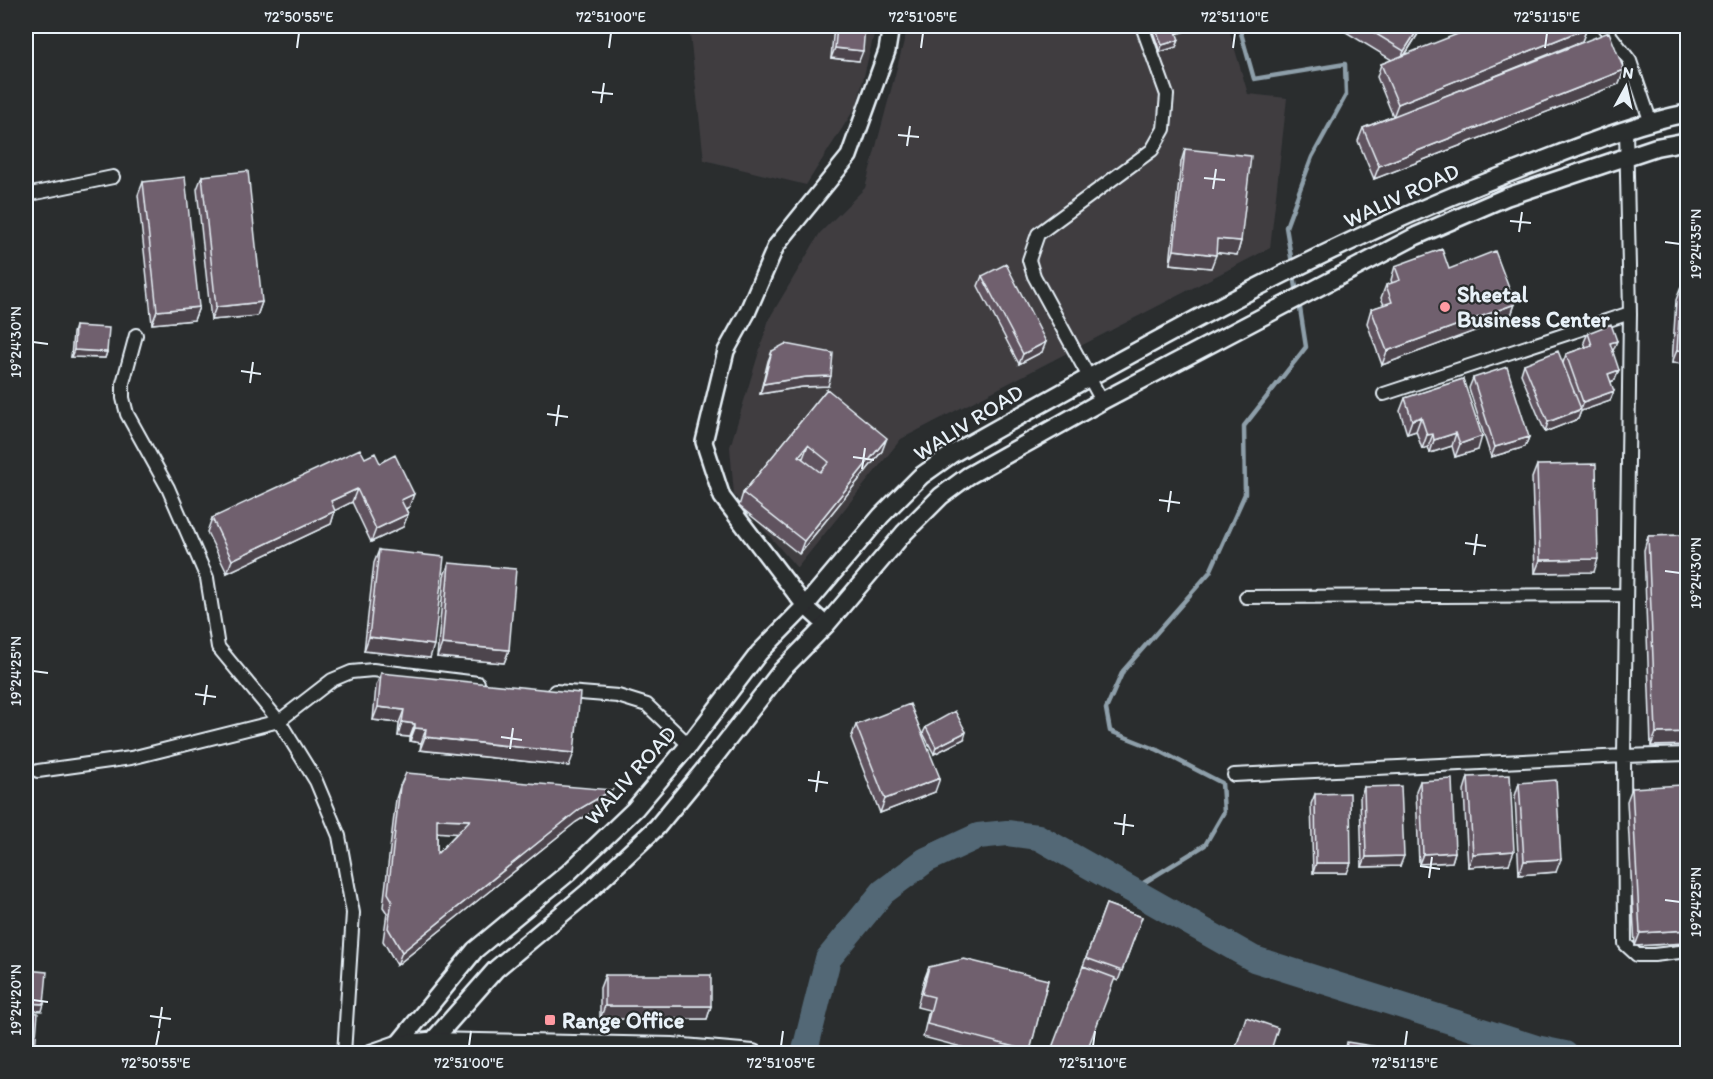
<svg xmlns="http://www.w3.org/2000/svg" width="1713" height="1079" viewBox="0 0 1713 1079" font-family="Itim,sans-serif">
	<rect width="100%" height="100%" fill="#2a2d2e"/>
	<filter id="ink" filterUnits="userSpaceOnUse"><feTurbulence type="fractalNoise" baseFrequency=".0167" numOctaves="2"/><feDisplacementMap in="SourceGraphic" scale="12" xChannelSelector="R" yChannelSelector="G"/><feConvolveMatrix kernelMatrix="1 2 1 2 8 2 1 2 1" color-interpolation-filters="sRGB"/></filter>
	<g filter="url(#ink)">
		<!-- built -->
		<path fill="#3f3d41" d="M689 26H876L857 105 806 185 704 160Z
			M908 26H1228L1248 94 1287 98 1270 248 901 439 797 568 734 495 730 447 769 319 820 233 865 188Z"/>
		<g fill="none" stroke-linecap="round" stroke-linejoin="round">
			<!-- stream -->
			<path stroke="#8e9faa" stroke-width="4.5" d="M1239 26 1254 79 1345 64 1346 95 1312 157 1286 227 1297 293
				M1132 890 1205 845 1224 812 1222 783 1158 750 1110 731 1106 709 1123 671 1210 572 1245 494 1244 426 1306 347 1299 302"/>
			<!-- river -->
			<path stroke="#526876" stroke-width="26" d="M804 1054 828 959 883 892 926 860 978 836 1007 833 1038 837 1254 959 1536 1048 1565 1054"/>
			<defs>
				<path id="minor" d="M1603 26 1630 61 1650 120
					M1626 129 1630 313 1624 756 1688 754
					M26 195 113 177
					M136 335 123 383V398L127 414 168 488 207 578 218 647 279 721 316 781 339 836 353 913 344 1054
					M1384 394 1630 313
					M1102 401 1034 276 1029 260 1038 234 1152 150 1164 129 1167 95 1142 26
					M1246 597 1626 595
					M555 691 618 696 647 705 689 745
					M38 771 131 758 279 721 332 680 351 672 373 670 478 683
					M1234 775 1624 756 1625 944 1637 955H1654L1688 951"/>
				<path id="tertiary" d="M826 625 805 606 722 497 704 442 726 351 747 313 776 246 849 156 887 51 891 26"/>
				<path id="secondary" d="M391 1053 475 950 568 873 635 809 689 745 759 653 805 606 881 516 921 476 952 454C1139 349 1327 241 1528 166 1581 146 1632 124 1688 113
					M421 1054 496 969 588 892 657 827 712 760 782 670 826 625 904 533 941 496 968 476 1102 401 1416 236 1506 197 1656 147 1688 141"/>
				<path id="primary" d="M371 1054 397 1045 428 1042 672 1047 753 1054"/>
			</defs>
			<!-- minor casing -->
			<use href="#minor" stroke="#e8f1f8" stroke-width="16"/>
			<!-- tertiary casing -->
			<use href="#tertiary" stroke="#e8f1f8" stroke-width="20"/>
			<!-- secondary casing -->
			<use href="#secondary" stroke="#e8f1f8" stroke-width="21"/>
			<!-- primary casing -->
			<use href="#primary" stroke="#e8f1f8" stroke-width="22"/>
			<!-- minor -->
			<use href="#minor" stroke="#2a2d2e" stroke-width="12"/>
			<!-- tertiary -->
			<use href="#tertiary" stroke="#2a2d2e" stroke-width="15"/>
			<!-- secondary -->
			<use href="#secondary" stroke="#2a2d2e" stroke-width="16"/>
			<!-- primary -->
			<use href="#primary" stroke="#2a2d2e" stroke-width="18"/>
		</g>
		<!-- wall -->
		<path fill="#60535f" stroke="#e8f1f8" stroke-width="1.5" fill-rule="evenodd" d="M834 26H865L859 61 831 58Z
			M1151 26H1202L1176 34 1179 40 1176 47 1160 52Z
			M1336 26H1423L1405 55 1587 28 1582 41 1446 95 1624 70 1619 84 1374 179 1358 141 1363 128 1393 116 1377 77 1381 64 1392 60Z
			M1185 149 1241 241 1237 255 1216 252 1211 268 1170 264 1181 162Z
			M202 176 262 302 257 316 211 320 197 189Z
			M143 182 199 307 194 320 152 324 138 195Z
			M1395 266 1449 269 1515 304 1510 318 1382 365 1367 323 1371 309 1384 305 1381 298 1386 285 1392 283 1391 280Z
			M982 276 1042 352 1019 364 978 286Z
			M1681 287H1688V364L1672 363 1676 300Z
			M75 326 107 352 105 358 71 357 73 333Z
			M1588 333 1613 351H1612L1615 380 1611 382 1610 401 1581 411 1578 419 1545 432 1521 374 1524 364 1563 363 1566 354 1586 347 1584 342Z
			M772 351 828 386 802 387 760 394 768 361Z
			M1473 378 1529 437 1525 447 1491 457 1469 388Z
			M1463 379 1478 450 1455 457 1452 446 1430 453 1428 447 1422 449 1416 431 1407 434 1400 411 1405 398Z
			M827 389 882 451 799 554 739 506 743 493Z
			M365 458 380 463 409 507 406 509 408 514 403 527 371 542 352 502 335 510 331 524 227 573 207 532 212 518Z
			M1537 465 1594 572 1535 573 1532 478Z
			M1688 535V745L1651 746 1644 550 1648 536Z
			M379 550 430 658 364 651 374 563Z
			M449 563 509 650 504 663 437 657 444 576Z
			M381 673 569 766 420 750 421 743 410 741V737L398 736 399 723 373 720 376 686Z
			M856 725 935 792 880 813 851 738Z
			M926 727 964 739 934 754 923 733Z
			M1468 777 1509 864 1468 867 1464 790Z
			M1420 781 1455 852 1452 862 1419 864 1416 791Z
			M1519 783 1556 872 1519 875 1515 796Z
			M400 786 607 803 576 822 397 965 383 941 387 913 383 907 396 799ZM437 832 457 833 437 854Z
			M1364 787 1400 866 1362 867 1360 797Z
			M1632 788 1685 943 1635 946 1627 801Z
			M1315 794 1347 873H1313L1311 804Z
			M1106 904 1142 917 1118 981 1083 966Z
			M929 967 1048 980 1029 1053H984L923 1037 929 1010 917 1007 924 980Z
			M605 975 711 1006 707 1019H600V988Z"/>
		<!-- shaded-wall -->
		<path fill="#4e444d" stroke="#e8f1f8" stroke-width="1.5" d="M1177 26H1202L1174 34Z
			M1420 26H1423L1399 64 1404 51Z
			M1587 28 1582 41 1393 117 1398 104Z
			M1179 40 1176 47 1160 52 1162 45Z
			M835 48 863 51 859 61 831 58Z
			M1624 70 1619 84 1374 179 1379 166Z
			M1217 239 1241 241 1237 255 1213 252Z
			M1174 250 1216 255 1211 268 1170 264Z
			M262 302 257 316 211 320 216 307Z
			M1515 304 1510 318 1382 365 1387 351Z
			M199 307 194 320 152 324 157 311Z
			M1617 341 1613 351 1606 353 1610 343Z
			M1046 342 1042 352 1019 364 1023 354Z
			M74 350 107 352 105 358 71 357Z
			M1677 350 1688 351V364L1672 363Z
			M1619 370 1615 380 1604 384 1608 374Z
			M831 376 828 386 802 387 760 394 763 384 806 377Z
			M1614 391 1610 401 1581 411 1578 419 1545 432 1548 422 1580 410 1583 402Z
			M1421 417 1416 431 1407 434 1412 420Z
			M1456 433 1452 446 1430 453 1434 440Z
			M1433 434 1428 447 1422 449 1427 435Z
			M1482 436 1478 450 1455 457 1460 444Z
			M1529 437 1525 447 1491 457 1495 447Z
			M887 438 882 451 799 554 804 541Z
			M808 445 803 458 799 456Z
			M357 489 352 502 326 515 331 501Z
			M414 494 409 507 397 513 401 500Z
			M335 511 331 524 227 573 232 560Z
			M408 514 403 527 371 542 376 529Z
			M1598 559 1594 572 1535 573 1540 560Z
			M369 637 434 645 430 658 364 651Z
			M442 644 509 650 504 663 437 657Z
			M378 707 404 710 399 723 373 720Z
			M402 722 415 724 410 737 398 736Z
			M415 728 426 729 421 743 410 741Z
			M966 732 964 739 934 754 936 747Z
			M1688 732V745L1651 746 1656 733Z
			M425 737 574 753 569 766 420 750Z
			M940 778 935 792 880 813 885 799Z
			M612 790 607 803 576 822 397 965 402 952 581 808Z
			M437 819 470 820 465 834 432 832Z
			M1514 851 1509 864 1468 867 1473 854Z
			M1455 852 1452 862 1419 864 1423 854Z
			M1404 856 1400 866 1362 867 1366 857Z
			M1561 859 1556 872 1519 875 1524 861Z
			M1316 863H1351L1347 873H1313Z
			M1688 930V937L1685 943 1635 946 1640 933Z
			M26 1003 44 1004 42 1011 26 1010Z
			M605 1006H711L707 1019H600Z
			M26 1048 35 1049 34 1053H26Z"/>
		<!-- building -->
		<path fill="#70616e" stroke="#e8f1f8" stroke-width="1.5" fill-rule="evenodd" d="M837 26H865L863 51 835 48Z
			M1155 26H1174L1179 40 1162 45Z
			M1363 26H1420L1404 51Z
			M1478 26H1576L1587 28 1398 104 1381 64Z
			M1609 32 1624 70 1379 166 1363 128Z
			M1185 149 1251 156 1241 241 1217 239 1216 255 1174 250Z
			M248 171 262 302 216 307 202 176Z
			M185 177 199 307 157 311 143 182Z
			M1442 249 1449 269 1495 251 1515 304 1387 351 1371 309 1392 302 1386 285 1400 280 1395 266Z
			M1006 264 1046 342 1023 354 982 276Z
			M1681 287H1688V351L1677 350Z
			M1611 324 1617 341 1610 343 1619 370 1608 374 1614 391 1583 402 1566 354 1592 345 1588 333Z
			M75 326 109 328 107 352 74 350Z
			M785 344 833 353 831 376 806 377 763 384 772 351Z
			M1558 351 1581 409 1548 422 1524 364Z
			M1507 367 1529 437 1495 447 1473 378Z
			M1463 379 1482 436 1460 444 1456 433 1434 440 1433 434 1427 435 1421 417 1412 420 1405 398Z
			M827 389 887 438 804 541 743 493ZM808 445 829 462 820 472 799 456Z
			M360 449 365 458 375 453 380 463 395 455 414 494 401 500 408 514 376 529 357 489 331 501 335 511 232 560 212 518Z
			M1596 464 1598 559 1540 560 1537 465Z
			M1688 535V732L1656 733 1648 536Z
			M379 550 444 557 434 645 369 637Z
			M449 563 516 569 509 650 442 644Z
			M381 673 580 693 574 753 425 737 426 729 415 728V724L402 722 404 710 378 707Z
			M910 704 940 778 885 799 856 725Z
			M955 711 966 732 936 747 926 727Z
			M406 773 612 790 581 808 402 952 388 928 392 900 388 893 400 786ZM437 819 470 820 437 854Z
			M1510 775 1514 851 1473 854 1468 777Z
			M1452 779 1455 852 1423 854 1420 781Z
			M1556 780 1561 859 1524 861 1519 783Z
			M1682 785 1688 881V930L1640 933 1632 788Z
			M1401 786 1404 856 1366 857 1364 787Z
			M1350 793 1351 863H1316L1315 794Z
			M1106 904 1142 917 1122 971 1086 958Z
			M964 959 1048 980 1030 1051 927 1024 934 997 922 994 929 967Z
			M1083 966 1115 978 1086 1053H1050Z
			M26 970 47 972 44 1004 26 1003Z
			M605 975H711V1006H605Z
			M26 1012 38 1013 35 1049 26 1048Z
			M1246 1017 1278 1028 1270 1053H1234Z
			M1347 1042 1408 1052 1407 1053H1345Z"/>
	</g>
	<!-- ticks -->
	<path fill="none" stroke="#e8f1f8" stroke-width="2" d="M297 48 299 33M609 48 611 33M921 48 923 33M1233 48 1235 33M1545 48 1547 33M592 92 613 94M601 103 604 83M898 135 919 137M907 146 910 126M1204 178 1225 180M1213 189 1216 169M1510 221 1531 223M1519 232 1522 212M1665 242 1680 244M33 342 48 344M241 371 261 374M250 383 253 362M547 414 568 417M556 426 559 405M853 457 874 460M862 469 865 448M1159 500 1180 503M1168 512 1171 491M1465 543 1486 546M1474 555 1477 534M1665 571 1680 573M33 671 48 673M195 694 216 697M204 705 207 685M501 737 522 740M510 749 513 728M808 780 828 783M816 792 819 771M1114 823 1134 826M1123 835 1125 814M1420 866 1440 869M1429 878 1432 857M1665 900 1680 902M33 1000 48 1002M150 1016 171 1019M159 1028 162 1007M156 1046 159 1031M469 1046 471 1031M781 1046 783 1031M1093 1046 1095 1031M1405 1046 1407 1031"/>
	<!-- markers -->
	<g fill="#ff9aa2" stroke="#2a2d2e" stroke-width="2">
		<circle cx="1445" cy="307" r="6"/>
		<rect x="544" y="1014" width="12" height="12" rx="3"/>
	</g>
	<g text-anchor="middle" stroke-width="4.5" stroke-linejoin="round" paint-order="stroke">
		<!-- street labels -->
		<g font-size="22" fill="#e8f1f8" stroke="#2a2d2e">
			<text transform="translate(1401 195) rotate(-25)" y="8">WALIV ROAD</text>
			<text transform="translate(968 422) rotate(-32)" y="8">WALIV ROAD</text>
			<text transform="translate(630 775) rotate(-48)" y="8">WALIV ROAD</text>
		</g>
		<!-- poi labels -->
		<g font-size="22" font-weight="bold" fill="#e8f1f8" stroke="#2a2d2e" text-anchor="start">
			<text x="1457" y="302">Sheetal<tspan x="1457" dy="25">Business Center</tspan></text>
			<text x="562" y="1028">Range Office</text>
		</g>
	</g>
	<!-- margin -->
	<rect width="1713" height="1079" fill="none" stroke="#2a2d2e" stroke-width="66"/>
	<!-- north arrow -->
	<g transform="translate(1626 87) rotate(8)" stroke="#2a2d2e" stroke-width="4.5" paint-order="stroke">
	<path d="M0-4.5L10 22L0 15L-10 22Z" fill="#e8f1f8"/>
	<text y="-9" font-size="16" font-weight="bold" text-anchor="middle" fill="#e8f1f8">N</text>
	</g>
	<rect x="33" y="33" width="1647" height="1013" fill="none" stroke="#e8f1f8" stroke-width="2"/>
	<g font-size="15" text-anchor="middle" fill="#e8f1f8">
		<text x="299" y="22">72°50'55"E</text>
		<text x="611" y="22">72°51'00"E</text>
		<text x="923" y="22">72°51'05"E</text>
		<text x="1235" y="22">72°51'10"E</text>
		<text x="1547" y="22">72°51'15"E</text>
		<text transform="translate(1696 244) rotate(-90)" y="5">19°24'35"N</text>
		<text transform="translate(16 342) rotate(-90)" y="5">19°24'30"N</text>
		<text transform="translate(1696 573) rotate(-90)" y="5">19°24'30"N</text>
		<text transform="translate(16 671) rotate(-90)" y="5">19°24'25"N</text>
		<text transform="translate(1696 902) rotate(-90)" y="5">19°24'25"N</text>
		<text transform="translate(16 1000) rotate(-90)" y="5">19°24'20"N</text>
		<text x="156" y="1068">72°50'55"E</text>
		<text x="469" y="1068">72°51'00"E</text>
		<text x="781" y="1068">72°51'05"E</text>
		<text x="1093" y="1068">72°51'10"E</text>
		<text x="1405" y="1068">72°51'15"E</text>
	</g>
</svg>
